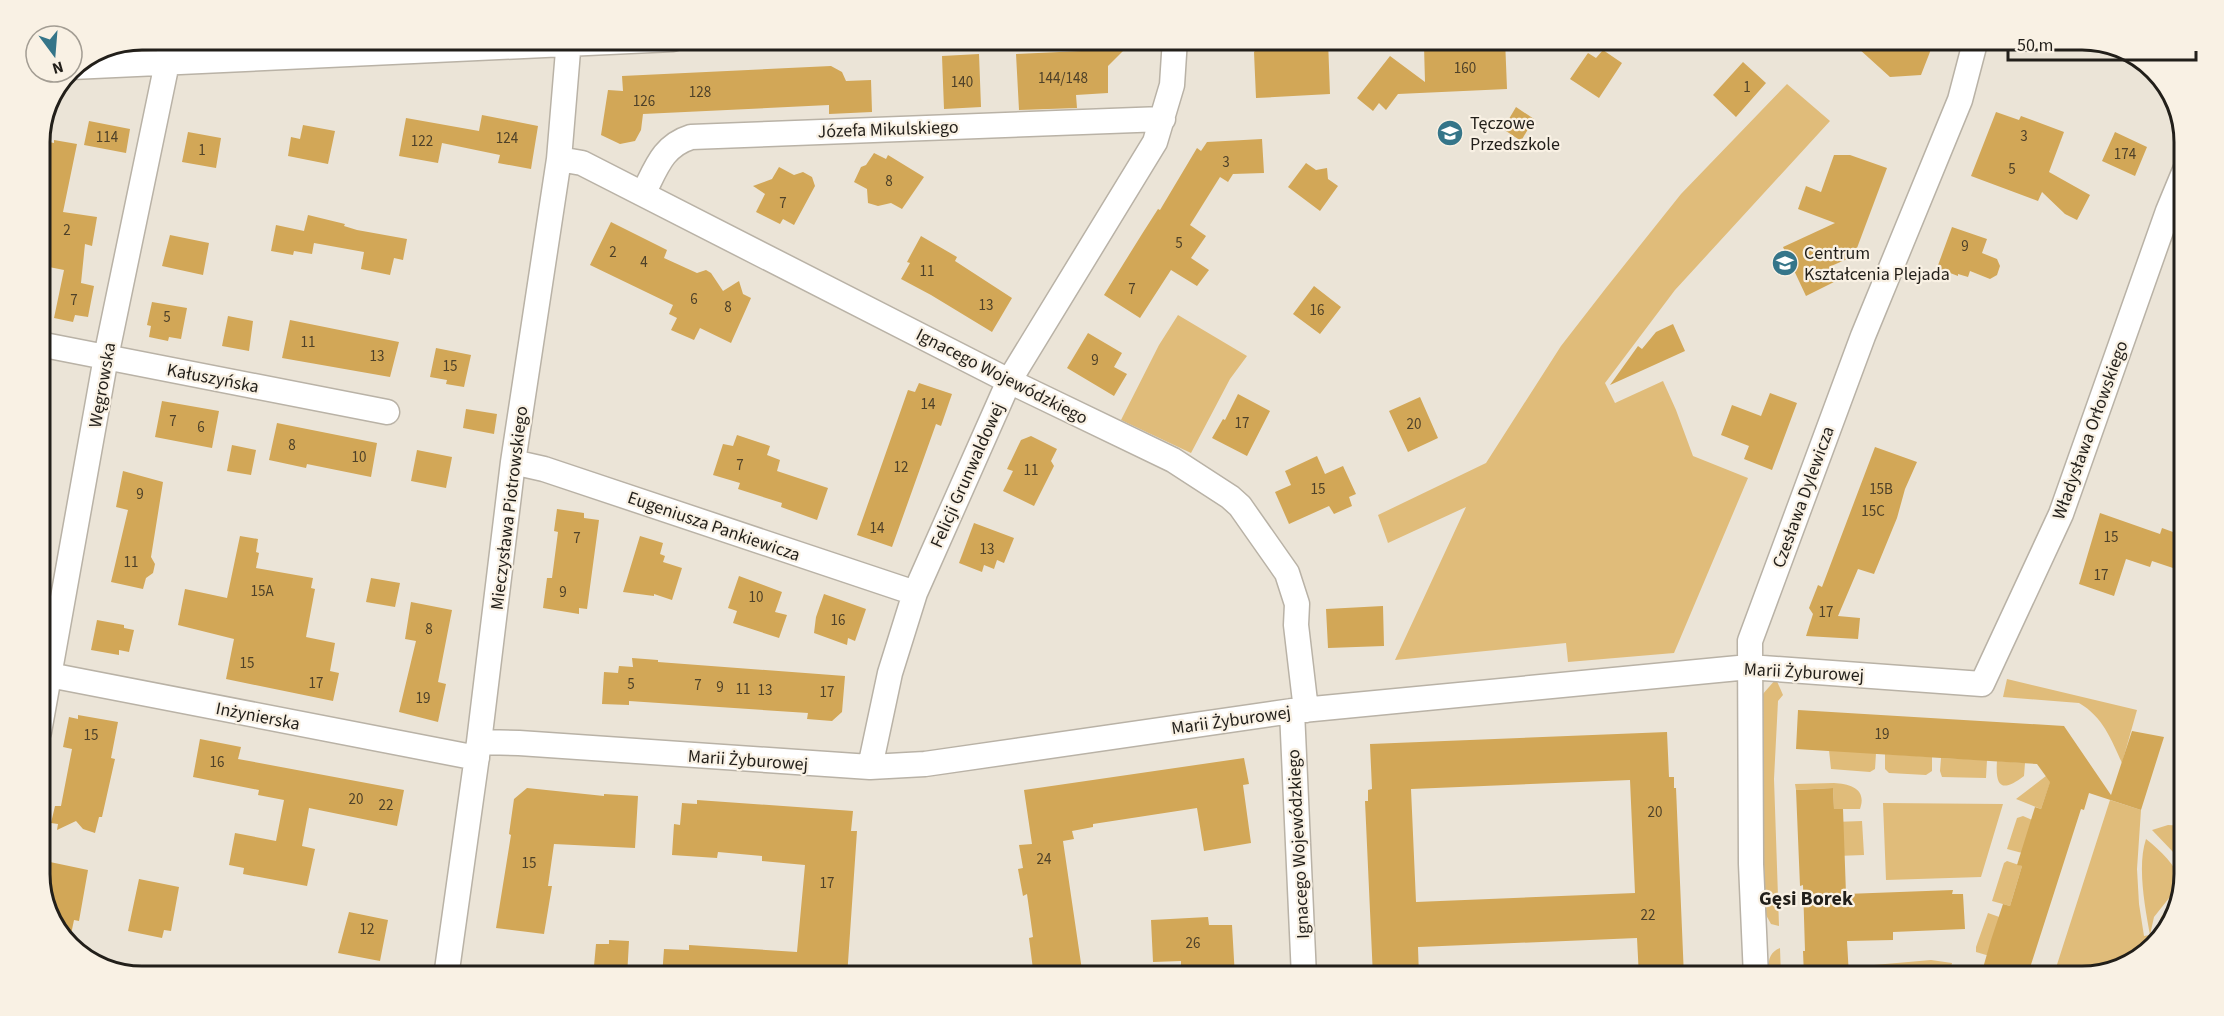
<svg xmlns="http://www.w3.org/2000/svg" width="2224" height="1016" viewBox="0 0 2224 1016" font-family="'Source Sans 3',sans-serif">
	<rect width="100%" height="100%" fill="#ebe4d7"/>
	<!-- green -->
	<path fill="#e0bc7a" d="M241 39V51L192 54 189 49 193 43 198 41Z
		M256 39H535L257 49Z
		M150 42 158 49 155 53 85 58 102 47Z
		M1787 84 1830 121 1675 290 1605 383 1615 403 1663 381 1676 410 1693 456 1748 478 1674 653 1568 662 1566 643 1395 660 1466 507 1388 543 1378 515 1486 463 1561 346 1606 288 1681 194Z
		M1178 315 1247 356 1230 379 1191 453 1121 420 1159 345Z
		M1776 679 1783 695 1778 701 1774 779 1779 926 1771 924 1766 915 1758 717 1762 695Z
		M2007 679 2137 710 2122 763C2111 739 2103 717 2079 703L2003 697Z
		M1829 750 1876 753 1875 769 1870 772 1831 769Z
		M1885 754 1932 757V771L1926 775 1889 773 1885 769Z
		M1941 758 1987 760 1986 778 1942 777 1940 771Z
		M1997 761 2025 763 2024 776C2002 793 1995 787 1997 761Z
		M2046 776 2052 777 2041 809 2016 799Z
		M1834 783C1851 784 1867 789 1860 809H1834L1833 788 1796 790 1795 784Z
		M2110 800 2141 810 2137 869 2139 904 2144 936 2150 935C2145 907 2137 866 2146 839 2161 851 2176 865 2181 883L2154 917 2150 935 2157 933 2161 917 2181 894 2177 914 2139 960 2083 977H2053Z
		M1883 803 2003 804 1981 877 1886 880Z
		M2023 816 2037 822 2026 854 2007 849 2017 818Z
		M1862 821 1864 855 1836 856 1835 822Z
		M2168 825 2185 826V869L2175 854 2152 830Z
		M2007 861 2022 866 2010 906 1992 901 2004 863Z
		M1988 913 2005 919 1993 957 1976 952V947Z
		M1780 948 1781 977H1769C1768 965 1767 953 1780 948Z
		M1931 960 1952 963 1949 977H1873L1874 965Z"/>
	<!-- building -->
	<path fill="#d2a757" fill-rule="evenodd" d="M1429 39H1505L1507 89 1398 94 1386 110 1379 103 1373 111 1357 98 1390 56 1425 82 1424 46Z
		M1848 39H1935L1921 75 1890 77Z
		M1328 40 1330 94 1256 98 1254 52 1261 44Z
		M1125 49 1108 66V93L1076 95 1077 108 1019 110 1016 54Z
		M1603 50 1622 63 1599 98 1570 79 1588 53 1596 58Z
		M979 54 981 107 944 109 942 56Z
		M1743 62 1766 83 1736 117 1713 95Z
		M831 66 842 72 846 81 871 80 872 112 829 114V105L643 114 641 130 635 141 620 144 601 135 608 90 623 91 622 76Z
		M1516 107 1534 119 1521 141 1503 129Z
		M1996 112 2019 120 2021 116 2064 132 2049 172 2090 195 2077 220 2065 214 2042 192 2038 201 1971 176Z
		M482 115 538 126 531 169 498 163 500 155 442 143 438 163 399 156 406 118 479 131Z
		M89 121 130 129 126 153 84 145Z
		M303 125 335 131 328 164 288 156 291 137 300 139Z
		M188 132 221 138 216 168 182 162Z
		M2115 132 2147 147 2135 176 2102 161Z
		M1262 139 1264 173 1233 174 1228 182 1220 177 1190 225 1206 236 1191 258 1209 270 1197 286 1171 270 1140 318 1104 295 1142 234 1158 209 1160 210 1197 148 1201 151 1207 142Z
		M39 140 54 143V140L77 144 63 212 97 217 92 246 85 244 81 283 94 286 88 317 75 315 73 322 54 318 64 270 39 265Z
		M874 153 886 159 888 155 924 177 902 209 891 203 878 206 868 203 867 189 854 182 861 167 866 165Z
		M1834 155H1850L1887 168 1854 256 1829 267 1836 281 1806 296 1783 247 1835 223 1798 209 1806 186 1821 192Z
		M1306 163 1316 170 1327 168 1328 179 1338 186 1320 211 1288 187Z
		M779 167 794 175 803 172 812 177 815 186 794 225 783 219 780 224 756 212 765 194 753 186 772 179Z
		M308 215 345 224 344 226 357 230 407 239 403 260 394 258 390 275 361 269 364 252 314 243 312 254 294 251 293 255 271 251 276 225 304 231Z
		M611 222 667 250 664 258 697 273 706 270 711 273 723 291 739 281 743 294 751 298 731 343 700 328 694 340 671 330 677 318 669 314 673 305 590 265Z
		M1952 227 1987 239 1982 253 1997 259 2000 266 1997 275 1990 279 1970 271 1968 277 1958 274V276L1937 268Z
		M170 235 209 243 203 275 162 266Z
		M921 236 957 257 955 261 1012 298 992 332 931 295 901 279 910 263 907 262Z
		M1314 286 1341 307 1320 334 1293 314Z
		M152 302 187 308 181 339 169 337 168 341 149 337 151 326 147 325Z
		M228 316 253 321 249 351 222 346Z
		M290 320 399 342 390 377 282 358Z
		M1673 324 1685 351 1610 385 1638 346 1642 349 1656 332Z
		M1088 333 1122 353 1114 367 1127 374 1114 396 1067 368Z
		M436 348 471 355 464 387 446 384 447 380 430 377Z
		M919 383 952 394 941 426 936 424 892 547 857 535 908 390 915 392Z
		M1770 393 1797 403 1772 470 1744 459 1749 446 1721 435 1732 405 1761 416Z
		M1238 394 1270 411 1247 456 1212 438 1223 419 1225 420Z
		M1420 397 1438 438 1408 452 1389 411Z
		M162 401 219 411 212 448 155 437Z
		M466 409 497 414 494 434 463 428Z
		M277 423 377 443 371 477 307 464 306 468 269 460Z
		M737 435 770 446 767 455 780 460 777 471 828 488 817 520 781 507 782 503 738 489 740 483 713 475 723 444 733 446Z
		M1031 436 1057 449 1051 461 1054 466 1034 506 1003 491 1013 471 1007 469 1021 440Z
		M232 445 256 450 251 475 227 471Z
		M1875 447 1917 462 1905 489 1897 518 1874 574 1858 569 1838 616 1860 618 1858 639 1806 636 1813 614 1809 608 1818 585 1822 587Z
		M417 450 452 457 446 488 411 481Z
		M1317 456 1325 474 1343 466 1356 494 1349 497 1352 506 1334 514 1329 506 1289 524 1275 492 1291 485 1285 471Z
		M123 471 163 482 151 557 155 564 153 573 146 578 143 589 111 582 128 510 116 507Z
		M557 509 584 513V518L599 520 587 609 579 608V614L543 608 547 578H552L558 532 554 531Z
		M2100 513 2160 534 2162 528 2184 536 2173 568 2152 561 2150 567 2126 559 2114 596 2079 584Z
		M974 523 1014 538 1004 563 997 560 994 569 984 565 982 572 959 563Z
		M240 536 258 539 256 552 259 553 256 568 313 578 311 588 315 589 306 637 335 643 330 671 339 673 333 701 226 679 234 639 178 625 185 589 227 598Z
		M640 536 663 543 660 554 665 556 663 562 682 568 672 600 654 594V596L623 592Z
		M739 576 782 592 775 612 787 615 779 638 733 623 737 611 728 608Z
		M371 578 400 583 395 607 366 602Z
		M824 594 866 609 855 641 848 638 847 645 814 633 816 617Z
		M411 602 452 610 438 682 446 684 438 722 399 712 416 641 405 639Z
		M1383 606 1384 646 1328 648 1326 609Z
		M97 620 124 625V628L134 630 129 652 119 650V655L91 650Z
		M632 658 658 660V662L845 676 842 712 832 721 807 719 808 713 629 701V705L602 704 604 672 618 673 619 666 633 667Z
		M1798 710 2064 726 2111 795 2132 731 2164 737 2141 810 2089 793 2084 810 2081 809 2027 977H1987L1989 970 1983 968 1991 940 2003 904 2010 906 2022 866 2017 865 2035 807 2041 809 2050 782 2037 764 1796 749Z
		M78 715 118 722 111 758 115 759 102 817H99L95 833 83 829 76 821 57 830 58 824 51 823 55 806H61L72 749 63 747 69 717 78 719Z
		M1667 732 1669 777H1674V788H1676L1684 977H1639L1637 938 1418 947 1419 977H1373L1365 801H1368V790L1372 789 1370 744ZM1630 780 1635 893 1416 902 1411 789Z
		M200 739 241 747 238 759 404 790 397 826 309 808 302 846 315 849 307 886 243 874 244 868 229 865 235 833 276 841 284 800 258 795 259 790 193 777Z
		M1244 758 1249 784 1243 785 1251 843 1204 851 1197 808 1093 824V827L1072 831 1074 839 1063 841 1083 977H1034L1029 938 1033 937 1027 894 1023 896 1018 869 1023 868 1019 845 1032 844 1024 790Z
		M527 788 604 796V794L638 796 635 848 554 844 548 886H552L544 934 496 928 511 835 509 834 514 799Z
		M1833 788 1834 809H1843L1846 894 1953 890 1952 894H1963L1965 929 1893 932V940L1847 941 1849 976 1804 977 1803 951H1805L1803 885 1800 886 1796 790Z
		M697 800 853 811 851 831H857L847 977H662L664 949 689 950V945L797 952 805 865 762 861V856L718 852 717 858 672 855 674 824 680 825 682 803 697 804Z
		M50 862 88 870 79 921 74 920 69 944 60 937 41 887 45 864 50 865Z
		M139 879 179 887 171 931 164 930 162 938 128 931Z
		M349 912 388 920 380 961 338 953Z
		M1208 917 1209 925H1232L1235 977H1186V970H1181V961L1153 962 1151 920Z
		M609 940 629 941 627 977H593L596 944H609Z"/>
	<g fill="none" stroke-linecap="round" stroke-linejoin="round">
		<defs>
			<path id="street" d="M72 67 673 39
				M559 159 582 163 1009 381 1173 460 1230 497 1240 506 1287 573 1297 604 1296 625 1306 710
				M643 194C656 169 662 146 691 137L1163 119
				M39 344 387 412
				M513 462 544 469 915 593
				M39 673 477 758
				M1292 711 1304 977
				M39 732 106 357 167 63 171 39
				M479 742 519 743 870 767 925 764 1292 711 1749 667 1982 684 2061 514 2168 211 2185 170
				M870 767 890 673 915 593 1009 381 1155 142 1172 85 1175 39
				M446 977 479 742 513 462 559 159 569 39
				M1756 977 1751 864 1750 641 1863 336 1960 100 1976 39"/>
		</defs>
		<!-- street casing -->
		<use href="#street" stroke="#b9b2a6" stroke-width="27"/>
		<!-- street -->
		<use href="#street" stroke="#fff" stroke-width="24"/>
	</g>
	<!-- icons -->
	<defs>
		<symbol id="school-disc" viewBox="-11 -11 22 22"><circle r="9.5" fill="#357589" stroke="#f9f1e4"/><path d="M0-5L7-2L0 1L-7-2ZM-4 1L0 2.5L4 1V4Q0 6-4 4Z" fill="#fff"/></symbol>
	</defs>
	<g fill-rule="evenodd">
		<use href="#school-disc" x="1435" y="118" width="30" height="30"/>
		<use href="#school-disc" x="1770" y="248" width="30" height="30"/>
	</g>
	<g text-anchor="middle" stroke-width="4.5" stroke-linejoin="round" paint-order="stroke">
		<!-- number labels -->
		<g font-size="15" fill="#4e4129">
			<text x="1465" y="73">160</text>
			<text x="1063" y="83">144/148</text>
			<text x="962" y="87">140</text>
			<text x="1747" y="92">1</text>
			<text x="700" y="97">128</text>
			<text x="644" y="106">126</text>
			<text x="2024" y="141">3</text>
			<text x="107" y="142">114</text>
			<text x="507" y="143">124</text>
			<text x="422" y="146">122</text>
			<text x="202" y="155">1</text>
			<text x="2125" y="159">174</text>
			<text x="1226" y="167">3</text>
			<text x="2012" y="174">5</text>
			<text x="889" y="186">8</text>
			<text x="783" y="208">7</text>
			<text x="67" y="235">2</text>
			<text x="1179" y="248">5</text>
			<text x="1965" y="251">9</text>
			<text x="613" y="257">2</text>
			<text x="644" y="267">4</text>
			<text x="927" y="276">11</text>
			<text x="1132" y="294">7</text>
			<text x="694" y="304">6</text>
			<text x="74" y="305">7</text>
			<text x="986" y="310">13</text>
			<text x="728" y="312">8</text>
			<text x="1317" y="315">16</text>
			<text x="167" y="322">5</text>
			<text x="308" y="347">11</text>
			<text x="377" y="361">13</text>
			<text x="1095" y="365">9</text>
			<text x="450" y="371">15</text>
			<text x="928" y="409">14</text>
			<text x="173" y="426">7</text>
			<text x="1242" y="428">17</text>
			<text x="1414" y="429">20</text>
			<text x="201" y="432">6</text>
			<text x="292" y="450">8</text>
			<text x="359" y="462">10</text>
			<text x="740" y="470">7</text>
			<text x="901" y="472">12</text>
			<text x="1031" y="475">11</text>
			<text x="1318" y="494">15</text>
			<text x="1881" y="494">15B</text>
			<text x="140" y="499">9</text>
			<text x="1873" y="516">15C</text>
			<text x="877" y="533">14</text>
			<text x="2111" y="542">15</text>
			<text x="577" y="543">7</text>
			<text x="987" y="554">13</text>
			<text x="131" y="567">11</text>
			<text x="2101" y="580">17</text>
			<text x="262" y="596">15A</text>
			<text x="563" y="597">9</text>
			<text x="756" y="602">10</text>
			<text x="1826" y="617">17</text>
			<text x="838" y="625">16</text>
			<text x="429" y="634">8</text>
			<text x="247" y="668">15</text>
			<text x="316" y="688">17</text>
			<text x="631" y="689">5</text>
			<text x="698" y="690">7</text>
			<text x="720" y="692">9</text>
			<text x="743" y="694">11</text>
			<text x="765" y="695">13</text>
			<text x="827" y="697">17</text>
			<text x="423" y="703">19</text>
			<text x="1882" y="739">19</text>
			<text x="91" y="740">15</text>
			<text x="217" y="767">16</text>
			<text x="356" y="804">20</text>
			<text x="386" y="810">22</text>
			<text x="1655" y="817">20</text>
			<text x="1044" y="864">24</text>
			<text x="529" y="868">15</text>
			<text x="827" y="888">17</text>
			<text x="1648" y="920">22</text>
			<text x="367" y="934">12</text>
			<text x="1193" y="948">26</text>
		</g>
		<!-- poi labels -->
		<g font-size="18" fill="#221f1a" stroke="#f9f1e4" text-anchor="start">
			<text x="1470" y="129">Tęczowe<tspan x="1470" dy="21">Przedszkole</tspan></text>
			<text x="1804" y="259">Centrum<tspan x="1804" dy="21">Kształcenia Plejada</tspan></text>
		</g>
		<!-- street labels -->
		<g font-size="18" fill="#221f1a" stroke="#f9f1e4">
			<text transform="translate(888 129) rotate(-2)" y="6">Józefa Mikulskiego</text>
			<text transform="translate(1002 376) rotate(27)" y="6">Ignacego Wojewódzkiego</text>
			<text transform="translate(213 378) rotate(11)" y="6">Kałuszyńska</text>
			<text transform="translate(102 385) rotate(-80)" y="6">Węgrowska</text>
			<text transform="translate(2090 430) rotate(-70)" y="6">Władysława Orłowskiego</text>
			<text transform="translate(967 475) rotate(-66)" y="6">Felicji Grunwaldowej</text>
			<text transform="translate(1803 497) rotate(-70)" y="6">Czesława Dylewicza</text>
			<text transform="translate(509 508) rotate(-83)" y="6">Mieczysława Piotrowskiego</text>
			<text transform="translate(714 526) rotate(19)" y="6">Eugeniusza Pankiewicza</text>
			<text transform="translate(1804 672) rotate(3)" y="6">Marii Żyburowej</text>
			<text transform="translate(258 716) rotate(11)" y="6">Inżynierska</text>
			<text transform="translate(1231 720) rotate(-8)" y="6">Marii Żyburowej</text>
			<text transform="translate(748 760) rotate(4)" y="6">Marii Żyburowej</text>
			<text transform="translate(1298 844) rotate(-93)" y="6">Ignacego Wojewódzkiego</text>
		</g>
		<!-- neighbourhood labels -->
		<g font-size="20" font-weight="bold" fill="#221f1a" stroke="#f9f1e4">
			<text x="1806" y="905">Gęsi Borek</text>
		</g>
	</g>
	<!-- crop -->
	<path d="M0 0H2224V1016H0ZM142 50H2082A92 92 0 0 1 2174 142V874A92 92 0 0 1 2082 966H142A92 92 0 0 1 50 874V142A92 92 0 0 1 142 50Z" fill="#f9f1e4" fill-rule="evenodd"/>
	<path fill="none" stroke="#221f1a" stroke-width="3" d="M142 50H2082A92 92 0 0 1 2174 142V874A92 92 0 0 1 2082 966H142A92 92 0 0 1 50 874V142A92 92 0 0 1 142 50Z"/>
	<!-- north arrow -->
	<g transform="translate(54 54) rotate(164)"><circle r="28" fill="#f9f1e4" stroke="#a39d93" stroke-width="1.5"/>
	<path d="M0-4.5L10 22L0 15L-10 22Z" fill="#357589"/>
	<text y="-9" font-size="16" font-weight="bold" text-anchor="middle" fill="#221f1a">N</text>
	</g>
	<!-- scale -->
	<path d="M2008 51v9h188v-9" fill="none" stroke="#221f1a" stroke-width="3"/>
	<text x="2017" y="51" font-size="18" fill="#221f1a" stroke="#f9f1e4" stroke-width="4.5" paint-order="stroke">50 m</text>
</svg>
